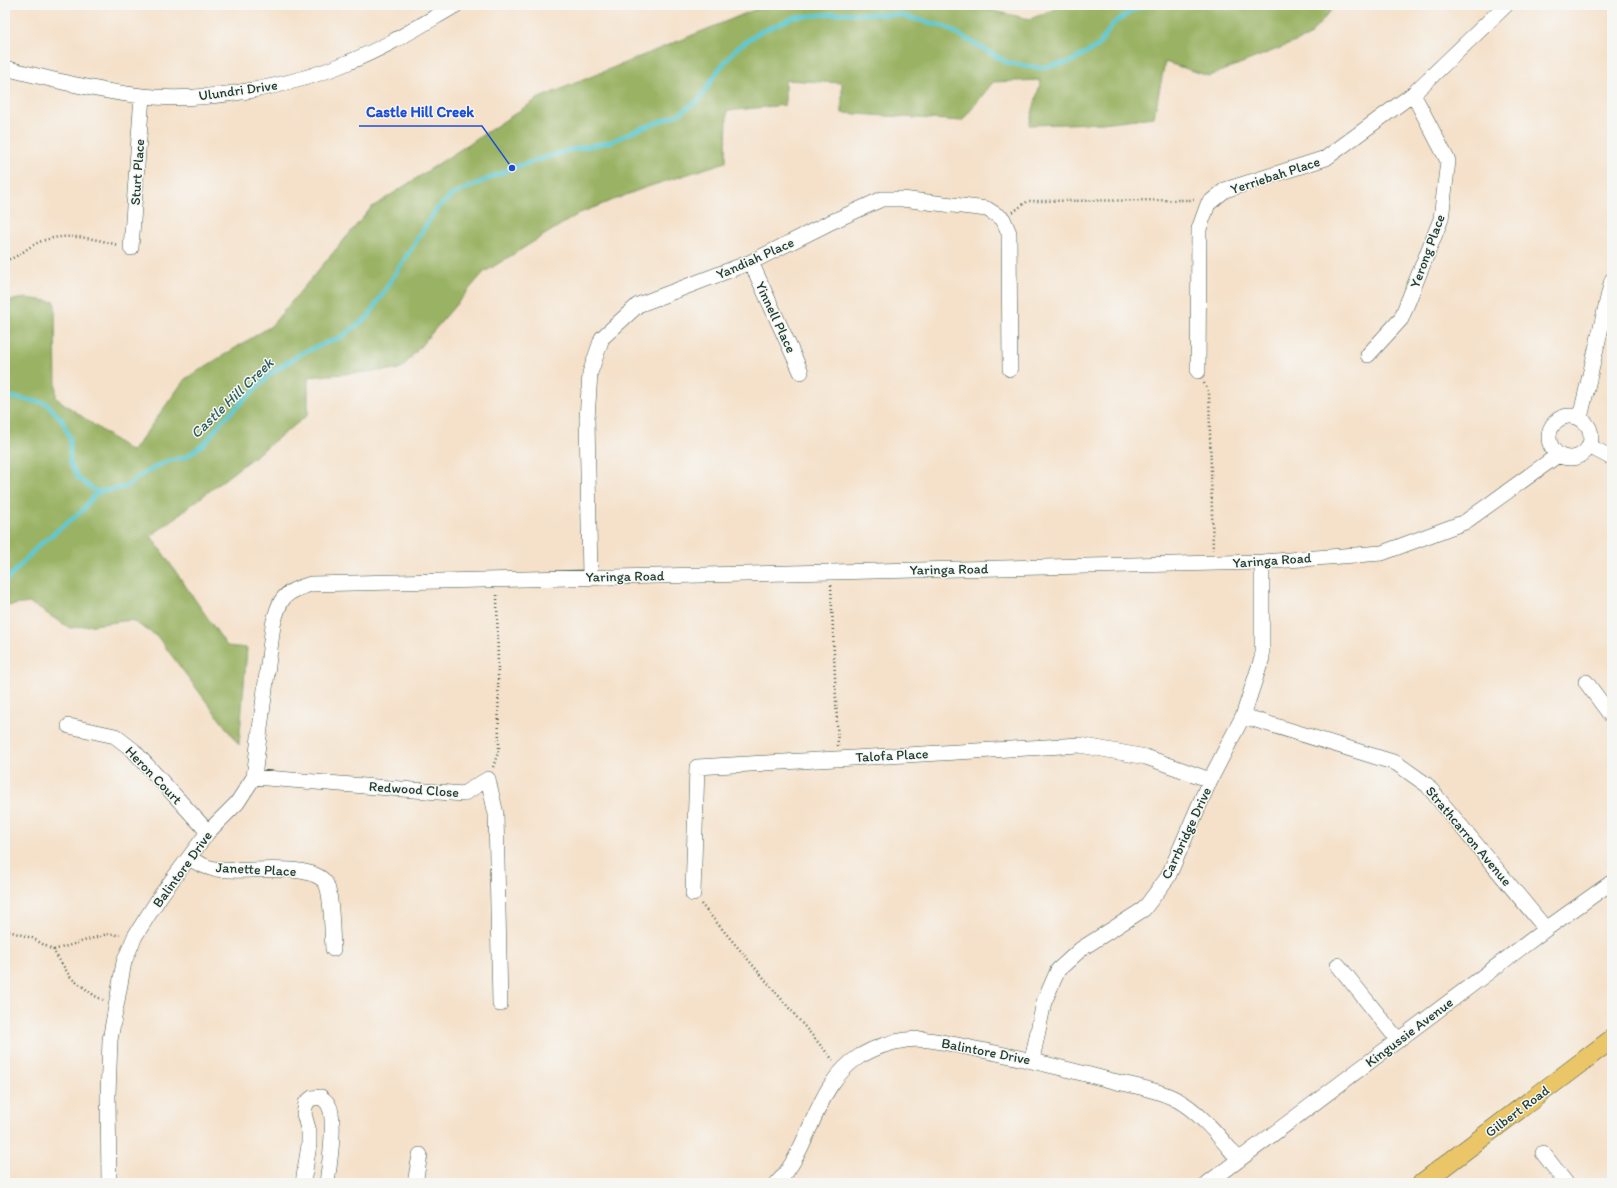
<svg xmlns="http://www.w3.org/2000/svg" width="1617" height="1188" viewBox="0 0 1617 1188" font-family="Itim,sans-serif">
	<rect width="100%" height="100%" fill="#f6f6f2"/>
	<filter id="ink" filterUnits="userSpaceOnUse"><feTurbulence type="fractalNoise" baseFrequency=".025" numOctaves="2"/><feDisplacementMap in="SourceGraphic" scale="8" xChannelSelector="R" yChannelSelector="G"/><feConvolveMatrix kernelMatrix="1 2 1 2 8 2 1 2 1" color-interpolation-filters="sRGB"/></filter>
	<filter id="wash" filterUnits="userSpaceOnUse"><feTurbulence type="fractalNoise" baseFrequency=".012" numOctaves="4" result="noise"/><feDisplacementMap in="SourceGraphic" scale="16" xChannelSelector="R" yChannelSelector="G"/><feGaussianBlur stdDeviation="0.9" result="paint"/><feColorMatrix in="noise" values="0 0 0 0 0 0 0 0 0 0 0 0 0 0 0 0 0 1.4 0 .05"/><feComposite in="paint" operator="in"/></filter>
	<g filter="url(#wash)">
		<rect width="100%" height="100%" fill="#f5e1ca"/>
		<!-- forest -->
		<path fill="#9ab264" stroke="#5c784c" d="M766 5H967L1030 19 1065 5H1336L1308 37 1209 76 1165 62 1154 117 1101 123 1029 125 1041 80 993 82 962 121 842 113V83L785 80V105L727 111 726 162 644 188 580 213 483 273 401 369 308 377V415L151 536 227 646 247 648 239 745 157 636 131 620 70 628 30 603 5 606V301L26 298 55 302 56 398 132 452 185 379 271 326 371 208 539 98Z"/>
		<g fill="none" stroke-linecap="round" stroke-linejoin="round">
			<!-- stream -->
			<path stroke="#5dc9d3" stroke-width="4.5" d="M5 396 46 403 62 420 70 438V463L79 479 97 492 126 487 141 475 165 462 186 457 206 442 220 423 274 371 304 352 341 337 368 317 435 211 452 195 512 168 569 150 610 142 637 130 677 115 699 100 719 69 738 47 760 32 795 17 844 13 898 15 944 26 1008 63 1040 68 1070 62 1098 46 1113 24 1133 10 1147 5
				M5 582 39 545 82 511 97 492"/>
		</g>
	</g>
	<g filter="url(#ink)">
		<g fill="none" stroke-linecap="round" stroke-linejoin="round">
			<defs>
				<path id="minor" d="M5 68C50 79 96 91 142 96 205 103 291 87 349 62 387 47 421 25 456 5
					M131 248 142 96
					M751 262 801 372
					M1368 355 1401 319 1441 219 1448 161 1413 94
					M1198 371 1199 229 1208 204 1225 190 1326 158 1413 94 1506 5
					M1549 437a21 21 0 1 1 42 0a21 21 0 1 1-42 0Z
					M1580 418 1612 280
					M1589 446 1612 458
					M590 577 587 419 590 373 602 338 638 305 751 262 829 223 882 199H902L987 209 1003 219 1009 233 1010 369
					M1586 682 1612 717
					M1243 716 1396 763 1427 785 1546 929
					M69 726 115 736 133 750 208 832
					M254 777 463 794 488 779 496 814 500 1004
					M189 859C197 862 206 868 215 869 240 874 309 861 325 882 332 891 332 936 333 949
					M693 894 697 767 1080 745 1146 757 1210 780
					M1338 965 1398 1040
					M1032 1060 1044 1002 1058 970 1081 949 1144 909 1168 877 1210 780 1243 716 1262 658V562
					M1543 1153 1566 1183
					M109 1183 108 1095 110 1040 124 962 135 936 161 895 208 832 237 803 254 777 273 625C280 597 284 592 311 584L1262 562 1382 553 1465 522 1558 455
					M303 1183 309 1145V1132L304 1114 306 1103 312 1098 321 1097C323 1099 327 1102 328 1104 337 1117 329 1167 327 1183
					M415 1183 420 1155
					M777 1183C813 1146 814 1084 860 1056 874 1048 890 1042 906 1040 927 1037 950 1044 971 1048 1018 1057 1063 1068 1109 1080 1133 1086 1163 1090 1184 1104 1205 1118 1222 1140 1239 1160
					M1208 1183 1546 929 1612 882"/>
				<path id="major" d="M1422 1183 1612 1039"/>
			</defs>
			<!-- minor casing -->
			<use href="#minor" stroke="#3f564a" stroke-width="16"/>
			<!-- major casing -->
			<use href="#major" stroke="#3f564a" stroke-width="20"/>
			<!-- path -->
			<path stroke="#3f564a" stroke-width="2.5" stroke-dasharray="1 3" stroke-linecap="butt" d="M1013 212 1028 201 1194 200
				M5 260C18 258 24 250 35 244 60 231 93 238 118 245
				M1204 383 1209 393 1213 550
				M831 585 838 746
				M493 767 499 750 497 594
				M701 904 833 1060
				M5 930 32 938 53 950 71 978 95 996 103 1000
				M54 950 107 934 120 935"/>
			<!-- minor -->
			<use href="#minor" stroke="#fff" stroke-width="15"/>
			<!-- major -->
			<use href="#major" stroke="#ebc669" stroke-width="19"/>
		</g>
	</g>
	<g text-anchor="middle" stroke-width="3" stroke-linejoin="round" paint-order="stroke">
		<!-- street labels -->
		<g font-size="14" fill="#1f3d34" stroke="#f6f6f2">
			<text transform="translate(238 90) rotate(-8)" y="5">Ulundri Drive</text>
			<text transform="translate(137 172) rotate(-86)" y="5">Sturt Place</text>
			<text transform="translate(1275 175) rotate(-18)" y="5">Yerriebah Place</text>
			<text transform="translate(1427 251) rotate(-70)" y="5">Yerong Place</text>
			<text transform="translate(755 258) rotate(-24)" y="5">Yandiah Place</text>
			<text transform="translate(776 317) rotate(65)" y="5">Yinnell Place</text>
			<text transform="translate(1272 560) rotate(-4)" y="5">Yaringa Road</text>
			<text transform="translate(949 569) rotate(-1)" y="5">Yaringa Road</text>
			<text transform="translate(625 576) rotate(-1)" y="5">Yaringa Road</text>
			<text transform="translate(892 755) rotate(-3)" y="5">Talofa Place</text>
			<text transform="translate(154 775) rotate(46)" y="5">Heron Court</text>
			<text transform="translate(414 789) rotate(4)" y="5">Redwood Close</text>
			<text transform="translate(1186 833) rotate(-65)" y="5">Carrbridge Drive</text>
			<text transform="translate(1469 836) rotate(50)" y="5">Strathcarron Avenue</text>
			<text transform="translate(182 869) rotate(-54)" y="5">Balintore Drive</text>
			<text transform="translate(256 869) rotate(3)" y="5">Janette Place</text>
			<text transform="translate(1409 1032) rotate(-37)" y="5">Kingussie Avenue</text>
			<text transform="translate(986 1051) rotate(11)" y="5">Balintore Drive</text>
			<text transform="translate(1517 1111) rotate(-37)" y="5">Gilbert Road</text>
		</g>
		<!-- water labels -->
		<g font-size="15" font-style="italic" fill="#2e605c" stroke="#f6f6f2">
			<text transform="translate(232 398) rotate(-44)" y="5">Castle Hill Creek</text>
		</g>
	</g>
	<!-- callouts -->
	<path fill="none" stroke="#1d4ed8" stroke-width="1.5" d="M512 168L482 126H359"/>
	<circle fill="#1d4ed8" stroke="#f6f6f2" stroke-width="1.5" cx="512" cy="168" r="4"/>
	<g font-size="15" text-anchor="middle" font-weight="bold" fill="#1d4ed8" stroke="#f6f6f2" stroke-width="3" stroke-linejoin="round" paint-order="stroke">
		<text x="420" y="117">Castle Hill Creek</text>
	</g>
	<!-- margin -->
	<rect width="1617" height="1188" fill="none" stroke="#f6f6f2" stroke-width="20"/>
</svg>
